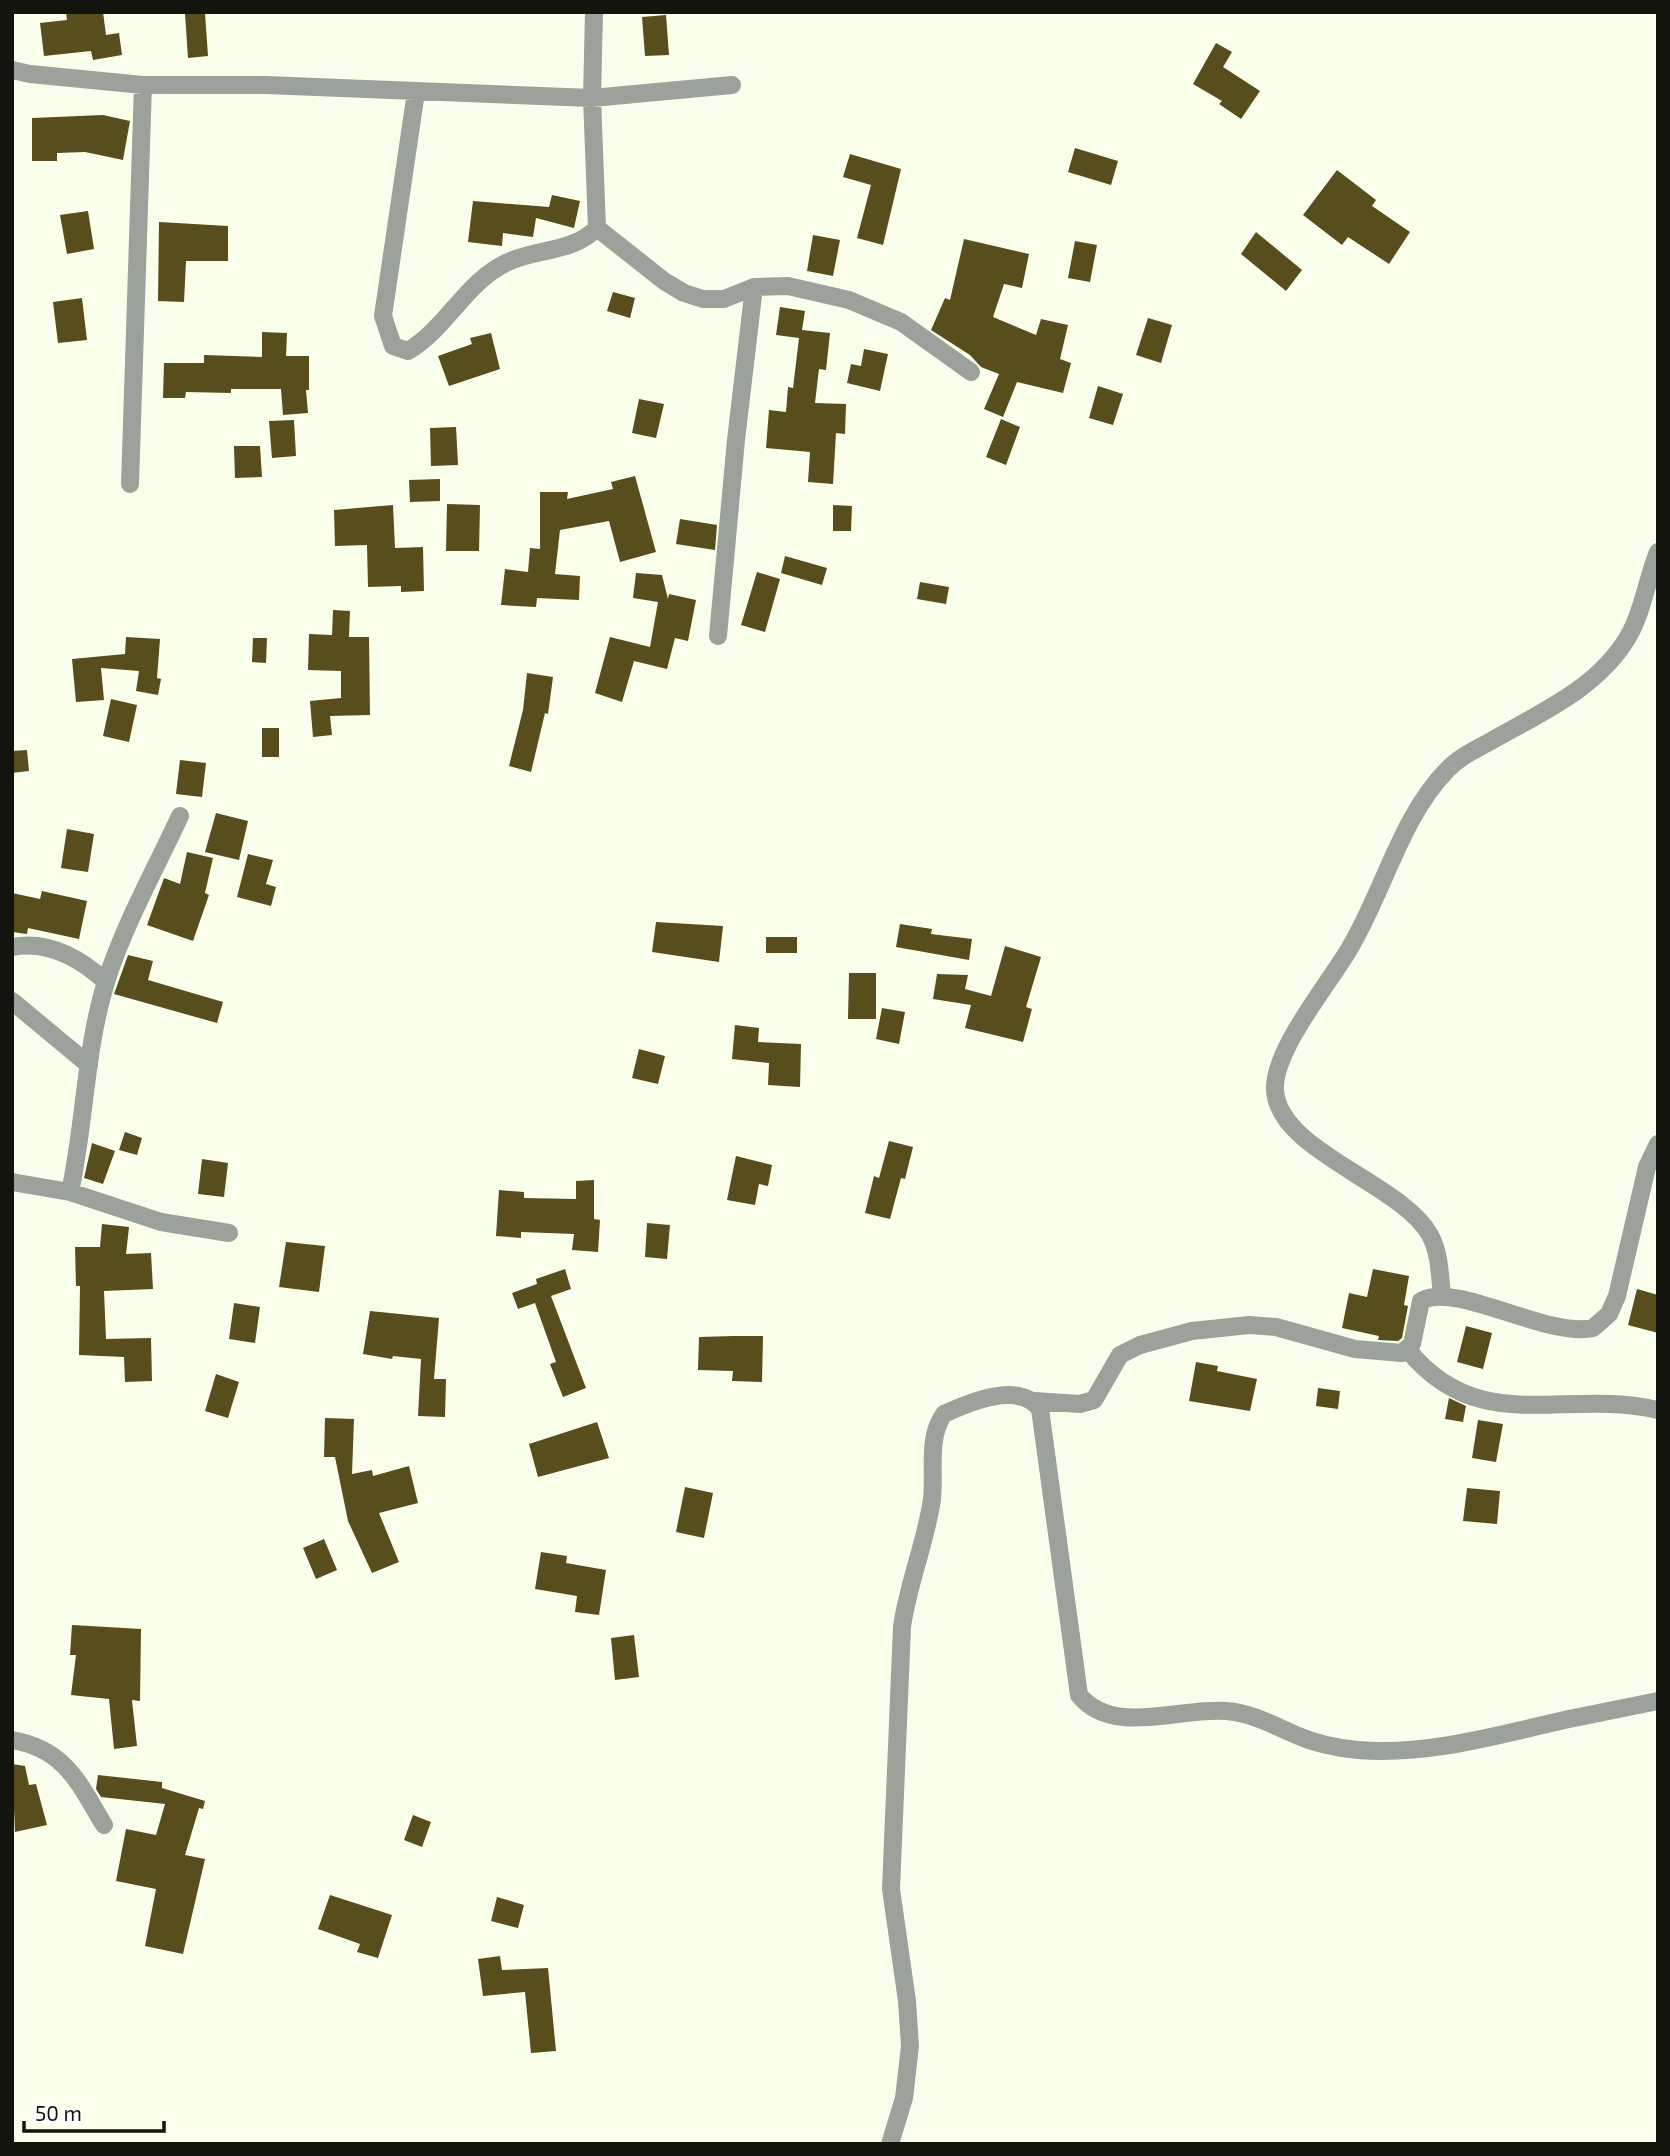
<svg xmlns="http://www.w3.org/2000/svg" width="1670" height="2156" viewBox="0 0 1670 2156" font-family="'Exo 2',sans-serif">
	<rect width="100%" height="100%" fill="#f9ffea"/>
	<!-- building -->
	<path fill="#584d1d" d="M66 12H103L106 35 119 33 122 55 93 60 91 51 44 56 40 23 67 20Z
		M205 13 208 56 188 58 185 14Z
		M666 15 669 55 645 56 642 17Z
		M1216 43 1232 52 1223 67 1260 91 1241 119 1219 104 1222 101 1193 84Z
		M103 115 130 121 123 160 85 152 57 153V161H32V118Z
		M1075 148 1118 161 1111 185 1068 172Z
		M850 154 901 169 883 245 857 238 871 185 843 177Z
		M1337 170 1376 200 1372 206 1410 232 1389 264 1348 237 1342 245 1303 215Z
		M552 195 580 201 574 228 536 218 533 237 503 233 502 246 468 242 473 201 549 207Z
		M88 211 94 249 67 254 60 215Z
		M159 222 228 226V261H186L184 302 158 301Z
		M1256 232 1302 270 1286 291 1241 254Z
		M813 235 840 240 833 276 807 271Z
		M964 239 1029 254 1022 288 1004 284 993 317 1036 335 1041 319 1068 325 1060 359 1071 363 1063 393 1017 382 1003 417 984 409 999 374 981 367 970 355 931 330 945 298 950 300Z
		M1075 241 1097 245 1090 282 1068 278Z
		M613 292 635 298 630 318 607 311Z
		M82 298 87 340 58 343 53 302Z
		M780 307 805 311 802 330 830 333 826 370 819 369 815 403 846 404 845 434 836 433 833 484 808 482 810 452 766 448 769 410 786 412 788 387 793 388 799 338 776 335Z
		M1148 318 1172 325 1161 363 1136 355Z
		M262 332 287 333 286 356H309V390H306L308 413 283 415 281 389H231V393L186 392 185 398H163L164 363H204V355L262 357Z
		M491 333 500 369 449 386 438 356 472 344 470 338Z
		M864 349 888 354 880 391 847 383 851 364 861 366Z
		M1098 386 1123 394 1113 425 1089 418Z
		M639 399 664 404 656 438 632 433Z
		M1001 419 1020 427 1006 465 986 457Z
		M294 420 296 456 272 458 269 421Z
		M456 427 458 465 431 466 430 428Z
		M234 446H260L262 477 235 478Z
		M635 476 656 552 620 562 609 521 560 530 555 574 580 576 579 600 537 598 536 607 501 605 505 569 528 572 530 548 540 549V492H568L567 499 613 489 611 482Z
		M440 479V501L410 502 409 480Z
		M447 504 480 505 479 551H446Z
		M393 505 395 548 423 547 424 591 401 592V586L368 587 367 545 335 546 334 510Z
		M833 505 852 506 851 531H833Z
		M680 519 717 525 715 550 676 544Z
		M785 556 827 568 822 585 781 573Z
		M757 572 780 579 765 632 741 625Z
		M636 573 662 575 668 599 669 594 696 600 688 641 675 638 667 669 634 661 622 702 595 693 610 637 650 647 658 602 633 598Z
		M920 582 949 587 946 604 917 599Z
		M333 610 350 611 349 637H369L370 715 330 716 332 735 313 737 310 701 341 698V671L308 670 309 634 332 635Z
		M126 637 160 639 157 678 161 679 158 695 136 691 139 671 101 668 104 700 76 702 72 659 125 654Z
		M253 638H267L266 663 252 662Z
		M527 673 553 677 548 714 545 713 531 772 509 766 523 710Z
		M111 699 137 705 129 742 103 736Z
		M262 728H279V757H262Z
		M27 750 29 771 12 773V751Z
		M180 760 206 763 202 797 176 794Z
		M216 813 248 821 239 860 205 852Z
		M67 829 94 834 88 872 61 868Z
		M187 852 213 858 205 893 209 895 193 941 147 925 164 878 180 884Z
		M248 854 273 860 266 884 276 887 271 906 237 897Z
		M42 891 87 901 79 939 28 928 27 934 12 932V893L40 899Z
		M656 922 723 926 719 962 652 952Z
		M900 924 932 929 931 934 972 939 969 960 896 947Z
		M766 937H797V953H766Z
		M1005 946 1041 957 1026 1007 1032 1009 1023 1042 965 1028 971 1005 933 999 937 974 968 975 965 989 991 996Z
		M128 955 153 961 148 980 223 1002 217 1023 114 994Z
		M849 973H876V1019H848Z
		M882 1008 905 1012 899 1044 876 1039Z
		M735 1025 759 1028 758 1042 801 1044 800 1087 768 1085 769 1063 732 1059Z
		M639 1049 665 1056 658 1084 632 1078Z
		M125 1132 142 1138 137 1155 119 1150Z
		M889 1141 913 1147 905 1179 901 1178 890 1219 865 1213 874 1176 879 1178Z
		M92 1143 115 1151 103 1184 84 1178Z
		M736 1156 772 1165 768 1186 759 1184 755 1205 727 1200Z
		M202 1159 228 1163 224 1197 198 1194Z
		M594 1180V1219L600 1220 598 1252 572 1250 574 1234 521 1232V1238L496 1236 499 1190 524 1192V1198L576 1199V1181Z
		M647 1223 670 1225 667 1259 645 1257Z
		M102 1224 129 1227 126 1254 151 1253 153 1289 104 1291 106 1339 151 1338 152 1381 125 1382 124 1357 79 1355 80 1286H76L75 1247H100Z
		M286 1242 325 1246 319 1292 279 1287Z
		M565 1269 571 1289 551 1296 586 1388 563 1397 550 1364 556 1362 535 1303 518 1309 512 1293 537 1284 536 1279Z
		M1373 1269 1409 1276 1404 1305 1408 1306 1402 1338 1398 1341 1378 1340 1379 1336 1342 1328 1349 1293 1367 1297Z
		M1637 1289 1658 1295V1333L1628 1325Z
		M234 1303 260 1307 255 1343 229 1339Z
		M370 1311 439 1318 434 1379H446L445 1417 418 1416 421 1359 393 1356 392 1359 363 1354Z
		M1466 1326 1492 1333 1483 1369 1457 1362Z
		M733 1336H763L762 1382 732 1381 733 1371 698 1370 699 1337Z
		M1196 1362 1218 1366 1217 1371 1257 1379 1250 1411 1189 1401Z
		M216 1374 239 1382 228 1418 205 1411Z
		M1318 1388 1340 1391 1338 1409 1316 1406Z
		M1449 1398 1466 1406 1463 1422 1445 1419Z
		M325 1418 354 1419 352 1474 372 1470 373 1476 409 1466 418 1503 379 1513 399 1562 372 1573 348 1521 335 1457H324Z
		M1478 1420 1503 1424 1496 1462 1472 1458Z
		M597 1422 609 1458 538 1477 529 1444Z
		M685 1487 713 1493 704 1538 676 1532Z
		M1467 1488 1500 1491 1497 1524 1463 1521Z
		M324 1539 337 1570 316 1579 303 1548Z
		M541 1552 567 1556 566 1563 606 1570 599 1615 575 1612 577 1596 535 1589Z
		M72 1625 141 1629 140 1701 132 1700 137 1746 114 1749 109 1699 71 1695 76 1655H70Z
		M634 1635 639 1677 615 1680 611 1638Z
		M12 1764 25 1766 29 1785 36 1784 47 1825 15 1832Z
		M98 1775 162 1782V1788L205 1801 203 1809 199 1808 185 1855 205 1859 183 1954 145 1946 156 1889 116 1881 126 1829 156 1835 165 1804 101 1797 96 1789Z
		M413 1815 431 1822 422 1847 404 1840Z
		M330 1895 392 1915 378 1958 357 1952 360 1944 318 1929Z
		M497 1897 524 1905 518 1928 491 1921Z
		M500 1956 502 1970 548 1968 556 2051 531 2053 525 1992 483 1996 478 1959Z"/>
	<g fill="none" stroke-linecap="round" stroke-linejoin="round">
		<!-- minor -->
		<path stroke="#9ba29b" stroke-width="18" d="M12 70 30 74 143 85H266L592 98 732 85
			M416 92 383 316 393 346 408 351C447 328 466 281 508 262 538 248 572 253 597 228L592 98 594 12
			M597 228 664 281 684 293 703 299H724L754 287 788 286 849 300 901 322 971 372
			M130 484 143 85
			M718 636 736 440 754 287
			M12 947C49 940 80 958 106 982
			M12 1001 89 1065
			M12 1182 70 1192 161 1222 229 1233
			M70 1192C85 1123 85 1050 106 982 124 925 155 870 180 816
			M1442 1297C1440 1278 1440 1253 1430 1235 1401 1183 1278 1151 1275 1090 1273 1051 1327 986 1348 951 1383 894 1400 818 1447 770 1459 757 1475 750 1491 741 1540 713 1598 688 1628 637 1643 611 1647 579 1658 552
			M1408 1350C1479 1438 1565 1388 1658 1410
			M1034 1401 1080 1404 1094 1400 1120 1355 1140 1345 1192 1331 1249 1325 1276 1327 1355 1349 1402 1353 1412 1344 1421 1301C1456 1281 1546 1338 1593 1328L1609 1314 1617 1296 1647 1167 1658 1144
			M12 1740C65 1749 79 1783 104 1825
			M890 2144 904 2098 910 2046 907 2001 891 1889 902 1627C908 1583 926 1542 932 1499 935 1472 927 1437 944 1414 970 1402 1019 1381 1040 1409L1079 1695C1113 1737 1180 1707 1226 1711 1252 1713 1273 1725 1296 1735 1316 1744 1337 1748 1358 1750 1429 1756 1501 1734 1569 1719 1598 1713 1628 1707 1658 1701"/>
	</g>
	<!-- border -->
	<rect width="1670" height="2156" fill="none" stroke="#12140d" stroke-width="28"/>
	<!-- scale -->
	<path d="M24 2121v10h140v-10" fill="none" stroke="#12140d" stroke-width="3.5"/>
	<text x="35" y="2121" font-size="21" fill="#12140d" stroke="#ffffff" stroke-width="5" paint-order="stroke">50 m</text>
</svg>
